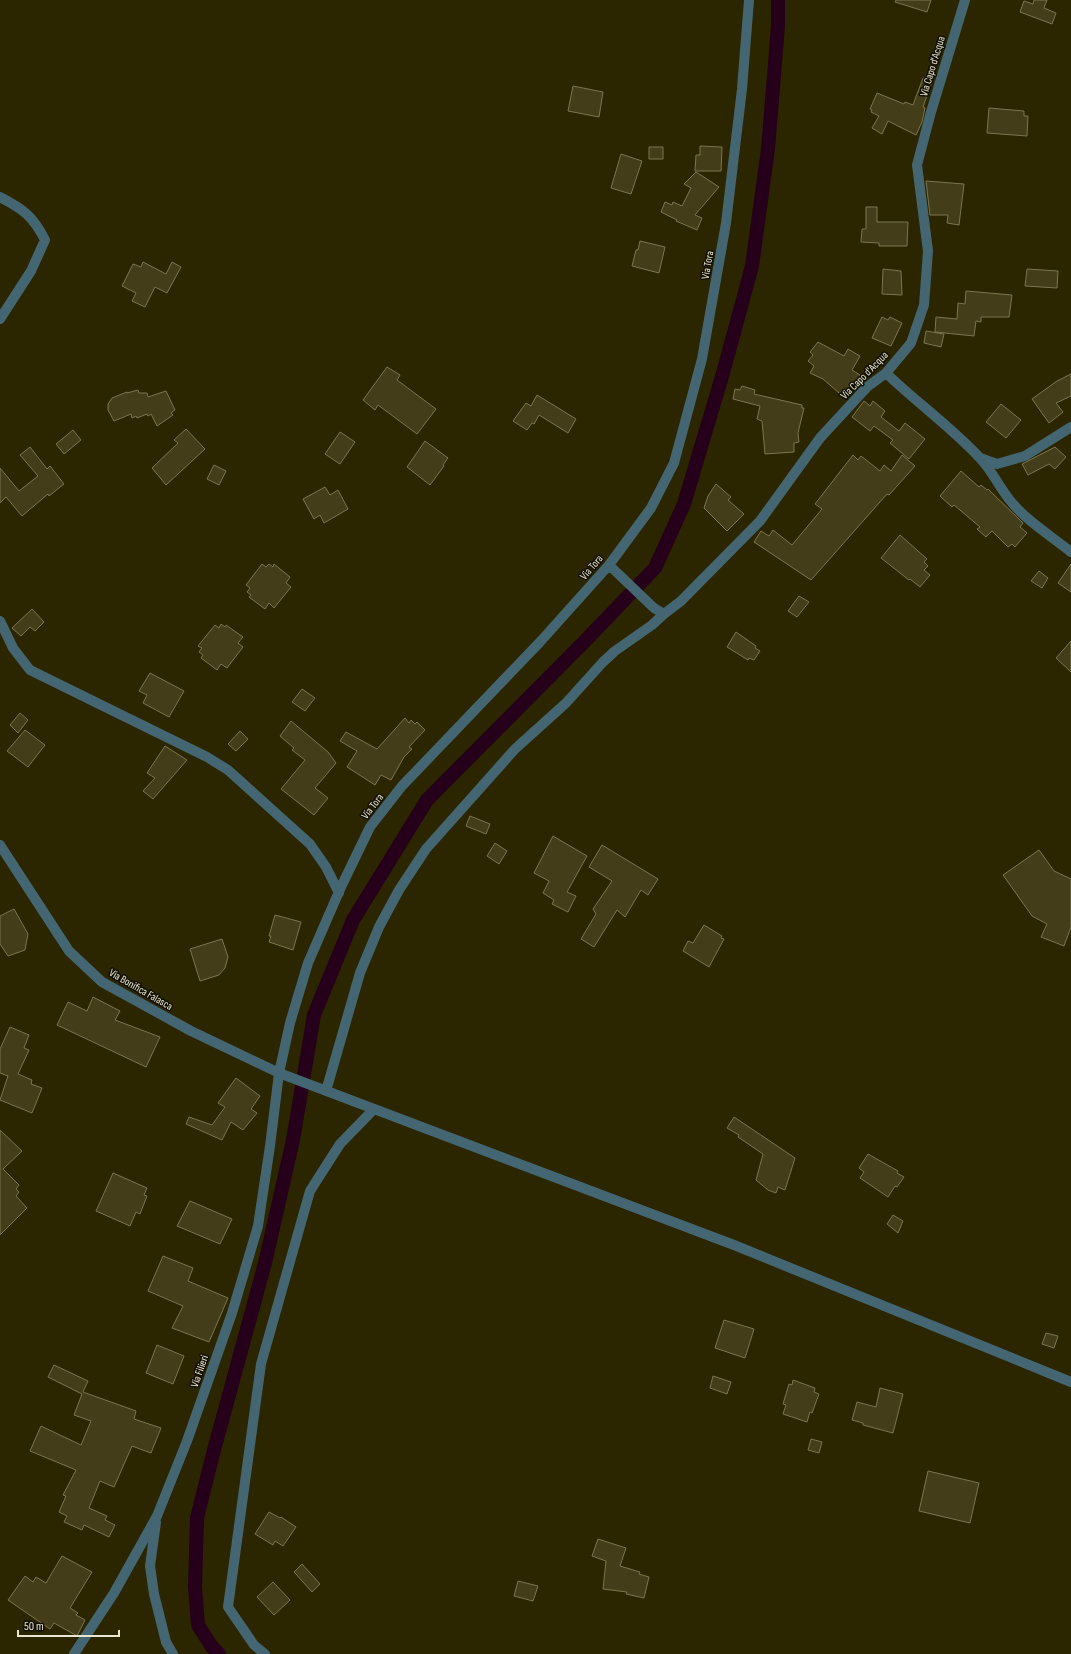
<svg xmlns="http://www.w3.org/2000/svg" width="1071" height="1654" viewBox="0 0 1071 1654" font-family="'Sofia Sans Condensed',sans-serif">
	<rect width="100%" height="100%" fill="#2b2600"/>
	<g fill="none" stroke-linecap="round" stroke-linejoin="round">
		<!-- canal -->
		<path stroke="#26001b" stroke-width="14" d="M219 1654 212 1647 198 1625 195 1587 197 1518 214 1450 265 1263 293 1140 314 1015 353 920 427 800 586 640 655 568 684 504 723 373 752 266 768 149 778 26V0"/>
	</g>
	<!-- building -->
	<path fill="#433e19" stroke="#7b7650" d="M896 0H931L927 12 895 2Z
		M1034 0H1047L1044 8 1056 13 1052 24 1020 12 1024 1 1033 4Z
		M923 78 932 81 923 107 925 108 922 122 916 135 888 121 882 134 872 128 879 116 871 112 872 110 870 109 877 93 904 104 905 102 913 105Z
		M573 86 603 92 599 117 568 111Z
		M989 108 1024 111V116H1028L1027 136 987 133Z
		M700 146 722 147 721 171H695L696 155H700Z
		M649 147H663V159H649Z
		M621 154 642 161 631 194 611 188Z
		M696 172 719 187 695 215 702 218 697 230 676 221 677 220 661 212 665 202 672 205 673 202 682 206 691 188 684 184Z
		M926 181 964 184 959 225 947 223 948 215H930Z
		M866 207H877V222H908L907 246H879V243L861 242 862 229H866Z
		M640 241 665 247 659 273 632 266 636 250H638Z
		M143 262 166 274 172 262 181 267 167 293 155 287 145 307 132 301 136 293 122 286 133 264 141 267Z
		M883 269 901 271 902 295 882 294Z
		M1027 269 1058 271 1057 288 1025 286Z
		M966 291 1012 295 1009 317H981V322L976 321 974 336 935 332 936 317 957 319 958 303 965 304Z
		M882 317 888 320 890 317 902 323 891 346 872 338Z
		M926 331 944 334 941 347 924 343Z
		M818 342 844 356 848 349 860 356 852 370 863 377 846 399 823 379 810 373 814 366 808 361 813 355 810 352Z
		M387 367 400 375 397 380 436 409 417 434 378 405 375 410 363 400Z
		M1071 374V396L1056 403 1063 412 1049 423 1032 399 1057 381Z
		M742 386 755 390 754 394 802 405V408H804L798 433 799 442 794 443V452L765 454 762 421 757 419 760 406 733 399 735 389 740 390Z
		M138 390 139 393H147L148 397 166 391 175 410 171 413 173 415 157 426 151 414 148 416 147 414 137 418 136 416 132 418 131 414 114 421 108 410V404L112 398 127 392V393Z
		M537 395 576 419 568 433 539 415 534 424 532 423 527 430 513 421 526 403 531 406Z
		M864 401 870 406 873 401 885 411 881 417 899 431 905 423 925 439 909 459 890 443 893 440 874 426 870 431 852 417Z
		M1001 404 1021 420 1006 438 986 422Z
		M186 429 205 449 166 485 152 468 178 443 174 440Z
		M73 430 81 440 64 454 56 444Z
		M340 432 355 442 340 464 325 454Z
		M425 441 448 458 443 465 444 466 430 485 407 467Z
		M30 447 47 469 50 466 64 484 49 496 48 494 22 516 6 497 0 503V468L19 491 38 476 20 455Z
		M1055 447 1066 457 1055 469 1049 464 1028 475 1022 464Z
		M853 455 858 460 861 456 880 471 884 465 891 471 902 455 915 466 889 495 887 494 811 580 754 542 761 531 769 536 773 530 792 545 822 509 815 504Z
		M214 465 226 471 219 485 207 479Z
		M961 471 979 487 981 485 987 490 988 489 1023 523 1020 527 1027 533 1015 547 1012 544 1008 547 992 531 986 537 977 529 980 527 954 505 952 507 940 496Z
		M716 484 731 497 728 500 744 514 727 531 704 508 708 496Z
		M325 487 330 495 338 490 348 509 324 523 320 515 314 519 303 499Z
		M900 535 927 559 924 562 928 566 924 570 930 575 920 587 910 579 909 580 881 558Z
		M262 564 266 567 269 564 273 567 274 564 290 577 286 583 291 587 274 608 269 603 265 609 249 597 251 595 247 592 250 588 246 585Z
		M1071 564V592L1058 583Z
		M1039 571 1048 578 1042 588 1031 581Z
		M799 596 809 602 797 617 788 611Z
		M32 609 44 622 35 631 30 627 21 636 12 628Z
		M221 624 225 627 226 625 243 637 238 643 243 647 227 668 221 664 217 670 201 658 203 655 199 652 202 648 198 646 215 625 219 628Z
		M736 632 756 646 755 648 760 651 754 660 749 658 748 660 727 647Z
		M1071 641V672L1056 658Z
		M150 673 184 691 169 717 143 703 147 695 139 691Z
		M302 689 315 698 305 711 292 702Z
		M20 713 28 720 18 733 10 725Z
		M405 718 409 723 411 720 415 724 417 722 425 730 409 747 412 749 404 757 391 780 381 775 375 785 347 767 357 751 340 741 346 732 377 749Z
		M291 721 328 752 336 763 315 788 328 798 314 815 281 789 305 760 292 750 294 748 280 736Z
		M25 730 45 745 28 767 7 751Z
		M240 731 248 739 236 751 228 744Z
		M165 746 187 760 153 799 143 791 155 778 147 773Z
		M470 816 490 824 486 834 466 826Z
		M553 836 587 856 567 892 576 896 568 912 552 904 554 900 543 893 549 881 534 873Z
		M495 843 507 851 499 864 487 856Z
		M602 845 658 879 648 895 641 890 625 917 617 910 594 947 581 939 596 914 593 909 612 881 589 867Z
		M1039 850 1054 871 1071 879V927L1064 946 1041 937 1047 924 1032 916 1003 875Z
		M14 909 28 934 25 950 8 956 0 944V916Z
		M275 915 301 922 293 950 269 942 271 936H269Z
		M704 925 722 936 721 938 724 939 709 967 683 951 688 941 693 943Z
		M222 939 228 957 225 968 219 975 200 981 190 949Z
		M93 997 120 1011 115 1020 160 1037 146 1067 57 1025 68 1002 87 1011Z
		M10 1027 29 1035 24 1048 29 1050 18 1074 32 1080 31 1084 42 1088 32 1113 0 1100 8 1076 0 1073V1049Z
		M236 1078 260 1096 251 1109 257 1113 243 1130 231 1122 222 1140 186 1124 189 1117 212 1125 225 1107 218 1103Z
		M734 1117 795 1158 785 1190 778 1187 776 1193 768 1190 756 1180 763 1154 738 1137 739 1135 727 1128Z
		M0 1130 22 1151 3 1169 19 1185 16 1189 19 1192 16 1196 27 1208 0 1235Z
		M868 1154 898 1171 897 1173 904 1177 897 1187 895 1186 888 1197 860 1178 864 1172 859 1168Z
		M113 1173 147 1188 144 1195 147 1196 140 1214 136 1212 130 1226 96 1211Z
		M190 1201 232 1219 220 1244 177 1226Z
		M893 1215 903 1221 898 1233 887 1224Z
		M163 1256 193 1268 188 1281 228 1298 209 1342 172 1328 183 1306 148 1291Z
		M724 1320 754 1329 745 1358 715 1348Z
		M1046 1333 1058 1336 1054 1348 1042 1344Z
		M157 1345 184 1356 173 1384 146 1373Z
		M54 1365 88 1381 83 1392 136 1411 134 1419 161 1428 151 1453 132 1446 114 1487 100 1481 89 1508 107 1516 105 1520 115 1525 109 1537 84 1525 82 1530 64 1522 67 1516 59 1512 66 1496 63 1495 76 1470 30 1451 41 1426 81 1445 91 1421 74 1415 82 1394 48 1377Z
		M713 1376 731 1382 727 1394 710 1388Z
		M793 1380 815 1388 814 1392 819 1394 812 1413 810 1412 807 1422 783 1414 786 1405 783 1404 789 1384 792 1385Z
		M880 1388 903 1394 893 1433 863 1425V1423L852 1420 857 1402 876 1407Z
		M811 1439 822 1442 819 1453 808 1450Z
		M928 1471 979 1483 970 1523 919 1511Z
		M269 1512 280 1518 281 1517 296 1527 283 1546 275 1541 273 1545 255 1534Z
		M598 1539 626 1548 620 1566 640 1572 639 1574 649 1577 644 1598 626 1594 627 1592 603 1589 606 1561 592 1556Z
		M62 1556 92 1572 70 1608 78 1613 76 1615 85 1620 77 1636 54 1623 50 1629 8 1600 25 1576 33 1582 36 1577 46 1583Z
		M302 1564 320 1584 312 1592 294 1572Z
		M518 1581 538 1586 533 1601 514 1596Z
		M273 1582 290 1600 274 1615 257 1597Z"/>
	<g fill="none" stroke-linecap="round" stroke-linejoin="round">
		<!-- street -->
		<path stroke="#446672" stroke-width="10" d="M0 197C23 209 33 216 45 240L31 271 0 319
			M886 373C916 402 950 426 979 457 991 469 998 485 1009 499 1025 520 1050 535 1071 552
			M980 458 997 464 1025 456 1071 427
			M609 565 654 608 664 614 681 601 760 521 820 438 867 387 886 373 911 343 924 305 928 251 917 165 931 112 965 0
			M0 621 13 648 30 670 207 757 228 770 310 844 326 867 339 893
			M0 845 69 951 102 982 191 1031 279 1073 734 1245 1071 1382
			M326 1091 360 973 379 927 399 890 426 849 515 749 566 703 603 662 615 651 652 625 664 614
			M156 1522 150 1566 154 1594 166 1642 173 1654
			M74 1654 114 1593 157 1516 187 1441 232 1313 258 1226 270 1146 279 1073 290 1023 308 963 341 887 370 827 402 786 540 642 609 565 651 508 674 463 702 359 726 223 742 89 749 0
			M265 1654 254 1645 228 1607 261 1364 310 1191 340 1144 374 1109"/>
	</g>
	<g text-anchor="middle" stroke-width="3" stroke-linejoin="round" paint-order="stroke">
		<!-- street labels -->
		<g font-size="11" fill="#e8e5d1" stroke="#110e02">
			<text transform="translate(932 66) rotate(-73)" y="4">Via Capo d'Acqua</text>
			<text transform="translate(707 265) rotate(-80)" y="4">Via Tora</text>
			<text transform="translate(864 375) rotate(-45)" y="4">Via Capo d'Acqua</text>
			<text transform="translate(591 567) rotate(-49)" y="4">Via Tora</text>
			<text transform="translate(372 806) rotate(-53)" y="4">Via Tora</text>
			<text transform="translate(141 989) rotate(30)" y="4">Via Bonifica Falasca</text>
			<text transform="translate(199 1371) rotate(-71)" y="4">Via Filieri</text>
		</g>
	</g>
	<!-- scale -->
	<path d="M18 1630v6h101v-6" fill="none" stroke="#e8e5d1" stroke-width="2"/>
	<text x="24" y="1630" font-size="12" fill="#e8e5d1" stroke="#110e02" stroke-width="3" paint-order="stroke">50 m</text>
</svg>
